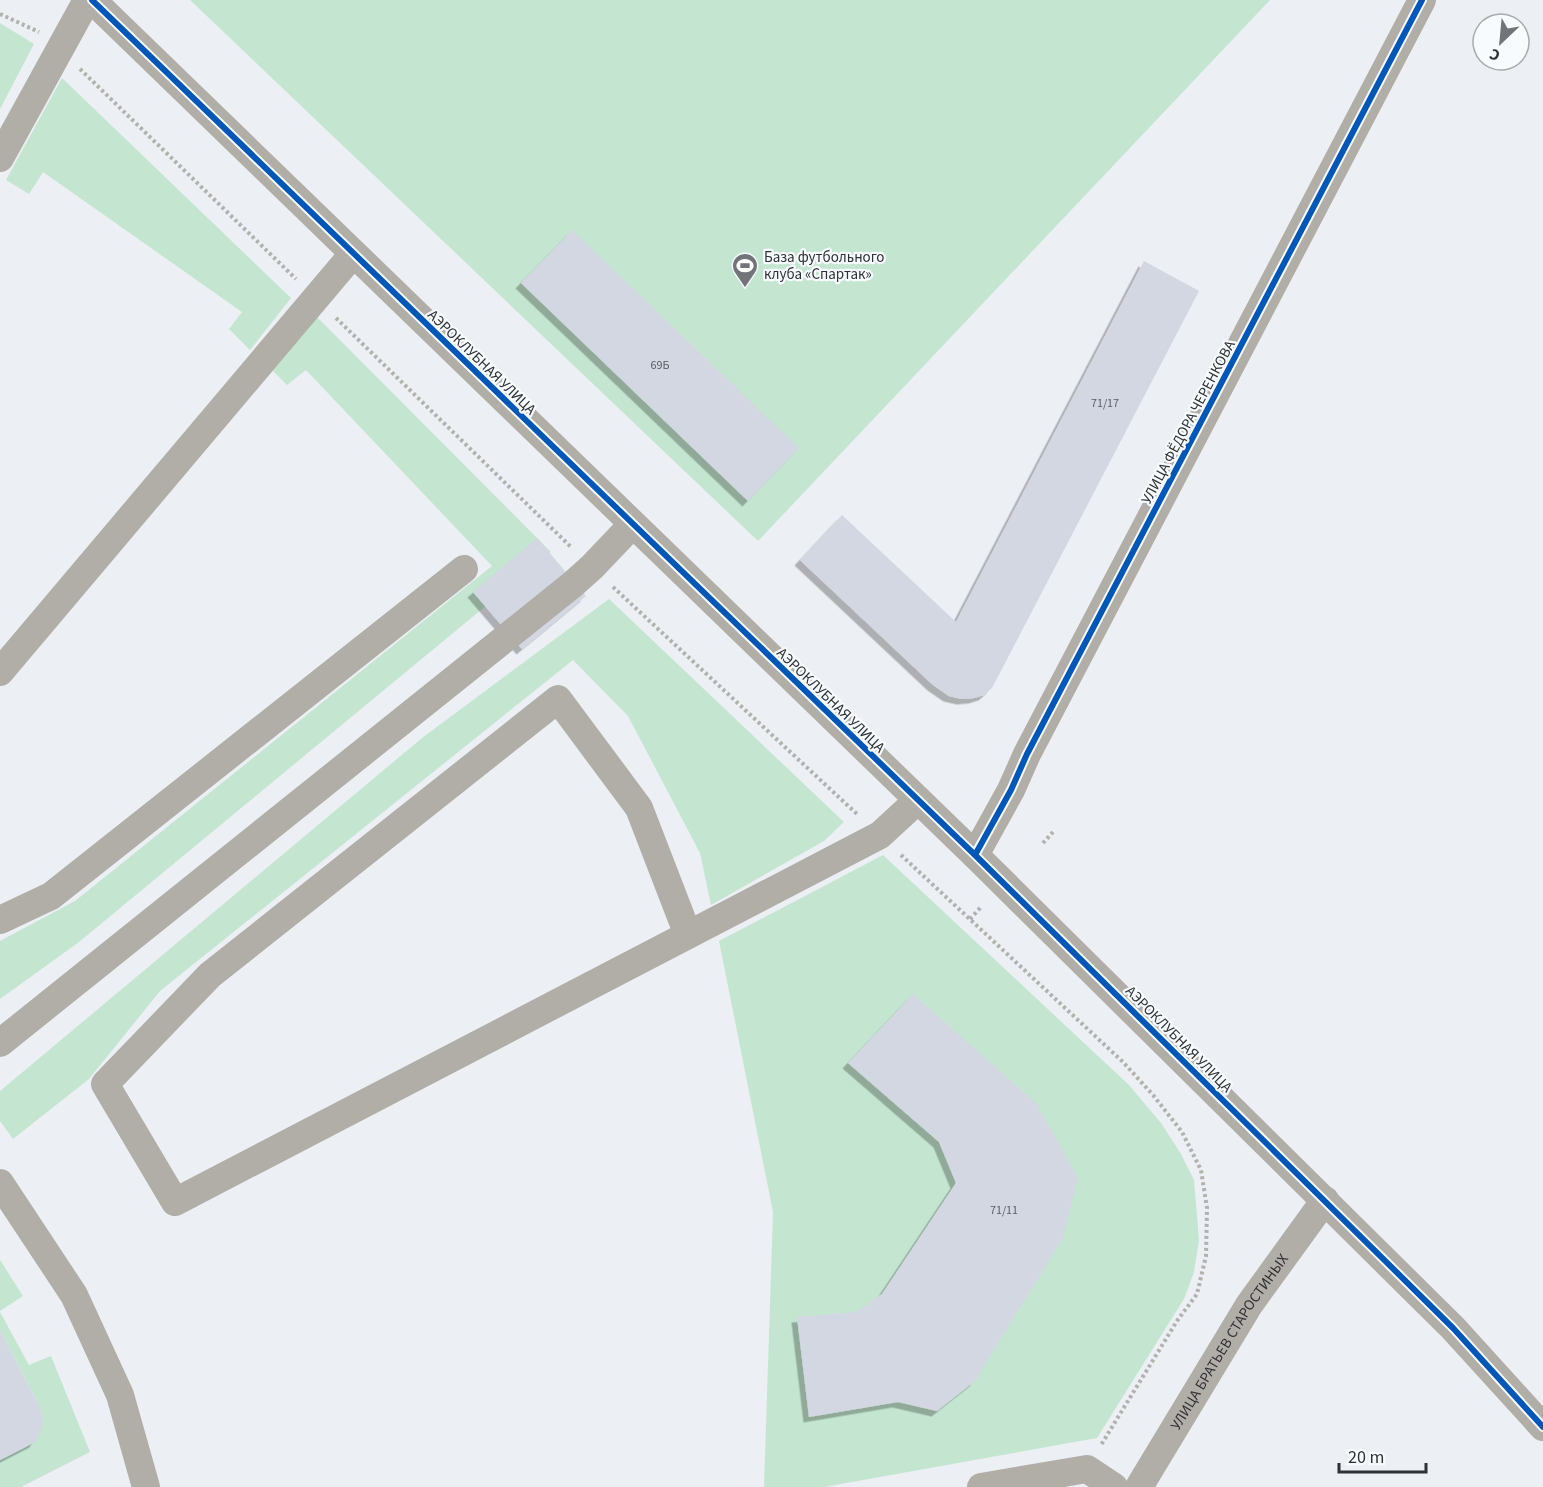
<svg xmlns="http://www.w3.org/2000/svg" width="1543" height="1487" viewBox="0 0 1543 1487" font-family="'Source Sans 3',sans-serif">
	<defs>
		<filter id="shadow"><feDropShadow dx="-5.5" dy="5.5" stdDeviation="0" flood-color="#0004"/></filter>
	</defs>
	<rect width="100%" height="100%" fill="#eceff4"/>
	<!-- green -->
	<path fill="#c4e6d0" d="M190 0H1270L758 541Z
		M0 23 34 44 0 109Z
		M62 78 291 298 250 350 229 329 242 312 43 172 29 194 6 180Z
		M317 317 551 552 79 942 0 999V941L75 901 492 566 306 370 287 385 272 370Z
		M609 599 844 822 824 841 711 905 700 853 628 716 573 660 160 991 89 1079 13 1139 0 1121V1091L422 738Z
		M883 855 1129 1085 1161 1123 1181 1154 1194 1180 1199 1240 1194 1272 1184 1299 1097 1438 824 1487H764L773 1212 719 941Z
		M0 1260 23 1296 0 1311Z
		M0 1312 29 1365 51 1356 90 1452 21 1487H0V1460C25 1447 47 1442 41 1409L0 1330Z"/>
	<!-- building -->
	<path fill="#d2d7e1" filter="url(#shadow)" d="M572 230 799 448 748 501 521 283Z
		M1144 261 1199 291 992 688 984 695 974 698 962 699 949 696 933 685 800 560 842 515 956 622Z
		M537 538 586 596 522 649 473 592Z
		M913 994 1037 1104 1078 1178 1063 1238 975 1381 937 1411 898 1402 809 1417 797 1317 856 1312 882 1294 956 1183 939 1142 848 1063Z
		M0 1330 41 1409 43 1420 41 1432 35 1442 0 1460Z"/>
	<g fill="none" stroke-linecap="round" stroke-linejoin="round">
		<!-- path -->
		<path stroke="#b2b1ae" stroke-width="4" stroke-dasharray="3 3" stroke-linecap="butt" d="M0 14 39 32
			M80 69 296 279
			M336 318 571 547
			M613 587 858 815
			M1043 843 1053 832
			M901 855 1123 1062 1153 1095 1182 1132 1201 1170 1207 1208 1206 1256 1197 1294 1177 1321 1101 1445
			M970 919 981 907"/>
		<!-- minor -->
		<g stroke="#b1aea7" stroke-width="28">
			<path d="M92 0 975 855 1453 1328 1543 1427"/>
			<path d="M0 158 87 0"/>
			<path d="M0 672 353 254"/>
			<path d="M975 855 1011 790 1027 754 1422 0"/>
			<path d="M0 920 51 896 464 569"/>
			<path d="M688 935 639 808 558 699 210 975 105 1084 175 1202 880 835 918 800"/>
			<path d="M0 1043 573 584 592 567 632 525"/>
			<path d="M0 1183 74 1295 120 1395 146 1487"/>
			<path d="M981 1487 1087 1469 1114 1487"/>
			<path id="s1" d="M1139 1487 1249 1305 1325 1200"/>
		</g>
		<defs>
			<path id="cycleway" d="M92 0 975 855 1453 1328 1543 1427
				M975 855 1011 790 1027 754 1422 0"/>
		</defs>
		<!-- cycleway casing -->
		<use href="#cycleway" stroke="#f8fbfe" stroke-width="10"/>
		<!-- cycleway -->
		<use href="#cycleway" stroke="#0057b8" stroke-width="6"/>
	</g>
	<!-- icons -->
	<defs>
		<symbol id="stadium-pin" viewBox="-11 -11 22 30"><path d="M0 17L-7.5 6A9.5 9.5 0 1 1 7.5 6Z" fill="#717478" stroke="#f8fbfe"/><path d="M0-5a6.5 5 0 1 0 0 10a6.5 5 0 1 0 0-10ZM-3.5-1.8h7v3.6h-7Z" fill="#fff"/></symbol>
	</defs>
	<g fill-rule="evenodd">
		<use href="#stadium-pin" x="730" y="251" width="30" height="40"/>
	</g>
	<g text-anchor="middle" stroke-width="4.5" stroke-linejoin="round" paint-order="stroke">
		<!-- number labels -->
		<g font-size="12" fill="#5a5d63">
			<text x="660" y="369">69Б</text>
			<text x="1105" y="407">71/17</text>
			<text x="1004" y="1214">71/11</text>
		</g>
		<!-- poi labels -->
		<g font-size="15" fill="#2f3135" stroke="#f8fbfe" text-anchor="start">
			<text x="764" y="262">База футбольного<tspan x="764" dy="17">клуба «Спартак»</tspan></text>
		</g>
		<!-- street labels -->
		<g font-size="15" fill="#2f3135" stroke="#f8fbfe">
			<text transform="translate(482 362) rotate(44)" y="5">АЭРОКЛУБНАЯ УЛИЦА</text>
			<text transform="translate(1188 422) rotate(-62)" y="5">УЛИЦА ФЁДОРА ЧЕРЕНКОВА</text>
			<text transform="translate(831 700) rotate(44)" y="5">АЭРОКЛУБНАЯ УЛИЦА</text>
			<text transform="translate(1179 1039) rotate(45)" y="5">АЭРОКЛУБНАЯ УЛИЦА</text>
			<text dy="5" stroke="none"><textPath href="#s1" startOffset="171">УЛИЦА БРАТЬЕВ СТАРОСТИНЫХ</textPath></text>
		</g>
	</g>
	<!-- north arrow -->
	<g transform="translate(1501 42) rotate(206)"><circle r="28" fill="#f8fbfe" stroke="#a8aaae" stroke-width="1.5"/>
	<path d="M0-4.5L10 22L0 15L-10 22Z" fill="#717478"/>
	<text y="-9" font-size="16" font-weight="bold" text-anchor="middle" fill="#2f3135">С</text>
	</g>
	<!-- scale -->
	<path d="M1339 1463v9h87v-9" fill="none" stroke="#2f3135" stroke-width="3"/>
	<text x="1348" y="1463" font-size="18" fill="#2f3135" stroke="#f8fbfe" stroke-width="4.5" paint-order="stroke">20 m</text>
</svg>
